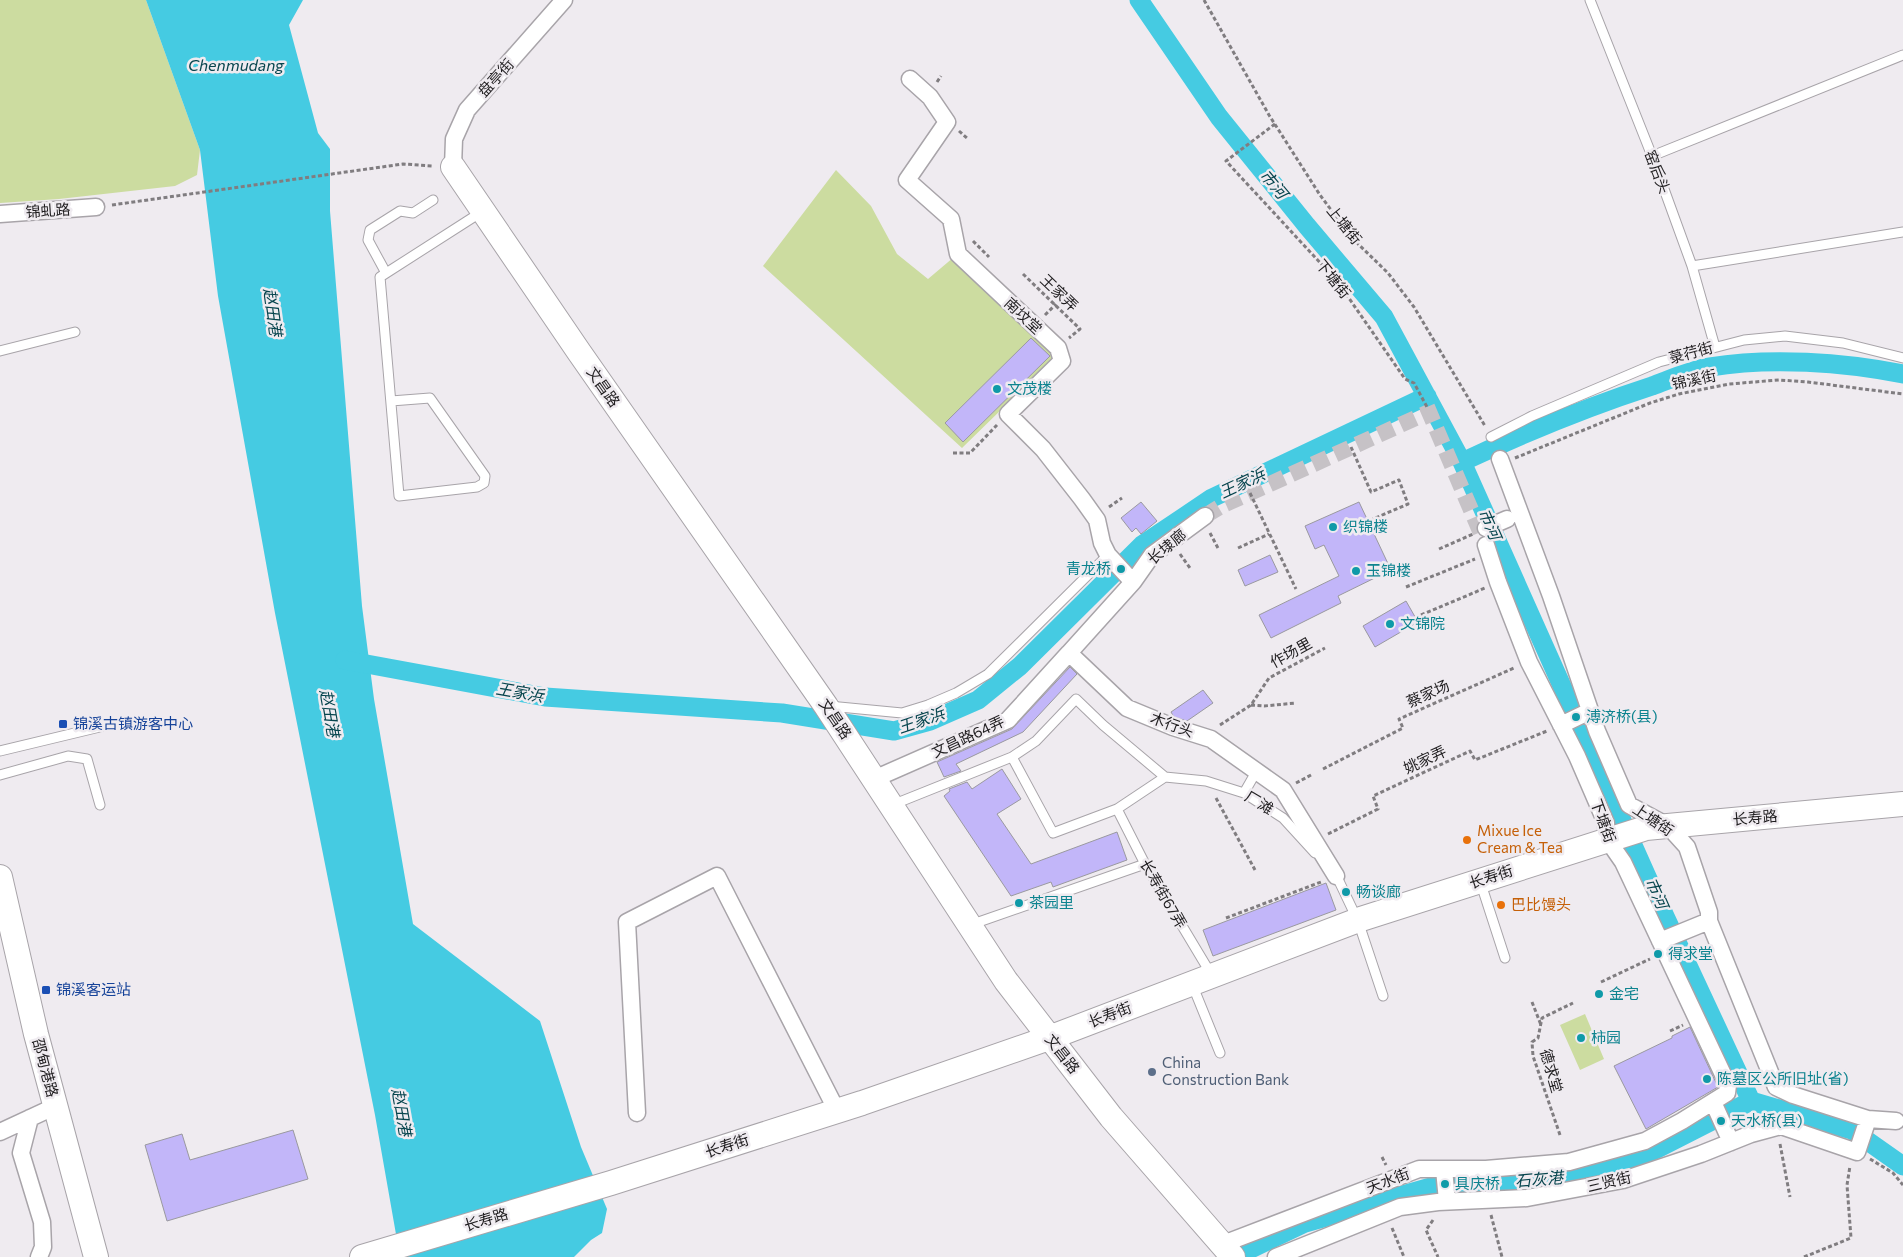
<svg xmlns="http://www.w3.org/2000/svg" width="1903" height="1257" viewBox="0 0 1903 1257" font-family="Commissioner,'Noto Sans SC',sans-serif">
	<rect width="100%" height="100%" fill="#efebf0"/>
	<!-- green -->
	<path fill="#ccdca0" d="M0 0H146L200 150 197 175 175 186 59 199 0 203Z
		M836 170 871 206 897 254 928 279 954 257 1056 356 962 448 763 266Z
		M1585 1014 1604 1059 1580 1070 1560 1025Z"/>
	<!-- water -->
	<path fill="#45cbe2" d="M146 0H303L289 25 318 133 330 149V211L362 606 374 699 413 924 540 1021 581 1147 607 1209 602 1233 591 1240 574 1257H400L375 1115 275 613 218 296 200 150Z"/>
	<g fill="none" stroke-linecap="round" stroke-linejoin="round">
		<!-- canal -->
		<path stroke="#45cbe2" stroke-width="19" d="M1139 0 1219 117 1307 226 1384 317 1462 462 1657 899 1751 1101
			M1462 462C1524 433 1587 407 1652 386 1671 379 1691 370 1710 367 1770 357 1843 362 1903 374
			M345 660 545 697 782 713 894 731 930 721 978 700 1020 666 1142 545 1212 498 1427 396
			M1751 1101 1852 1130 1903 1166
			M1234 1257 1305 1223 1431 1187 1573 1176 1645 1155 1751 1101"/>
	</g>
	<!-- building -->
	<path fill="#c2b6f9" stroke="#9a999f" d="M1031 338 1050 356 963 442 945 423Z
		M1141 502 1157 521 1141 534 1136 528 1132 532 1121 518Z
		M1359 502 1391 570 1338 596 1341 603 1271 638 1259 615 1339 576 1324 545 1315 549 1305 526Z
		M1270 555 1278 572 1245 586 1238 570Z
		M1406 601 1418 622 1375 647 1363 626Z
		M1070 667 1077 674 1023 732 956 764 961 771 944 777 937 762 1012 729Z
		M1203 690 1213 703 1187 721 1174 717 1171 712Z
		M1002 769 1021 799 997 814 1031 864 1117 832 1127 860 1053 887 1051 882 1011 896 944 796 950 791 949 789 967 782 972 789Z
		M1326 883 1336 910 1213 956 1203 930Z
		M1690 1027 1718 1087 1646 1129 1614 1066 1672 1038V1036Z
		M293 1130 308 1179 167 1221 145 1145 182 1134 190 1160Z"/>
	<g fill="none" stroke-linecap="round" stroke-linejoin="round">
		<!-- street-tunnel -->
		<path stroke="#c6c2c6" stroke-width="16" stroke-dasharray="16 8" stroke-linecap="butt" d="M1427 407 1486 545
			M1205 516 1223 505 1250 493 1429 412"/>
		<defs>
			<path id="lane" d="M1590 0 1652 156 1692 266 1715 347
				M1652 156 1903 55
				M1692 266 1903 232
				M386 273 368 240 370 230 400 211 413 213 433 200
				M0 351 75 332
				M391 401 430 398 485 476 484 483 477 487 399 496 380 277 483 211
				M1491 437 1532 416 1659 362 1744 340 1785 336 1843 343 1903 358
				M829 706 902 713 928 705 956 693 988 674 1108 555
				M0 751 104 726
				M1012 757 1053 833 1117 809 1165 777 1206 781 1244 793 1283 818 1315 853
				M0 775 68 756 87 759 100 805
				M1244 793 1256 772
				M892 805 1012 757 1036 741 1076 699 1103 725 1165 777
				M1117 809 1145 864 1211 974
				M1333 874 1338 879 1358 921 1383 996
				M1480 881 1505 958
				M970 925 1145 864
				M1192 984 1220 1053"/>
			<path id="street" d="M910 79 930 97 947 122 907 180 951 219 958 254 1058 348 1062 361 1008 414 1043 449 1082 499 1097 520 1102 543 1108 555 1133 582 1069 653 1127 708 1173 727 1211 739 1283 790 1336 876
				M453 167 454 139 467 110 564 0
				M0 214 96 207
				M1500 459 1551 596 1597 731 1629 805 1668 826 1687 847 1709 912V921L1776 1087 1793 1095 1868 1119 1896 1121
				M1486 528 1507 519
				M1133 582 1152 555 1205 516
				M1561 725 1590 711
				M874 779 1008 720 1069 653
				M1660 941 1709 921
				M1713 1102 1731 1142
				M637 1113 627 922 717 876 837 1111
				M30 1118 21 1153 42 1222 43 1247 39 1257
				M0 1132 56 1106
				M1444 1169 1447 1201
				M1223 1244 1419 1169H1486L1569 1162 1645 1141 1682 1121 1727 1093 1728 1085 1623 862 1607 839 1606 823 1577 756 1529 662 1498 582 1486 545
				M1276 1257 1400 1207 1438 1202 1527 1198 1623 1180 1701 1154 1751 1134 1781 1126 1857 1152 1868 1119"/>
			<path id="secondary" d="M453 167 579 352 826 706 1006 981 1111 1117 1233 1257
				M0 877 36 1034 96 1257
				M362 1257 611 1183 862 1103 1049 1038 1361 919 1646 828 1903 804"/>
		</defs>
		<!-- lane casing -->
		<use href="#lane" stroke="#a8a4a9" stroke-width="11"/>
		<!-- street casing -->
		<use href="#street" stroke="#a8a4a9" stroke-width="19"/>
		<!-- secondary casing -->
		<use href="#secondary" stroke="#a8a4a9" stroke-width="26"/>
		<!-- path -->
		<path stroke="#807d80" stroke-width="3" stroke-dasharray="4 2.5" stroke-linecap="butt" d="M1204 0 1269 115 1320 195 1352 238 1388 273 1414 307 1485 426
			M937 82 941 76
			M1275 124 1226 161 1337 281 1405 379 1414 383 1427 407
			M959 131 968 139
			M112 205 403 164 433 166
			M973 241 989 257
			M1023 274 1080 329 1069 338
			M1045 315 1056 304
			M1351 447 1371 492 1399 480 1408 504 1373 519
			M953 453H970L997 425
			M1515 458 1650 403 1679 394 1729 384 1779 380 1808 382 1903 394
			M1250 493 1296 589
			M1109 507 1122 498
			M1210 533 1219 550
			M1238 548 1269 534
			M1439 549 1473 534
			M1180 554 1190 568
			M1406 587 1475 559
			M1421 615 1485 588
			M1251 705 1264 706 1296 703
			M1220 725 1251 705 1269 678 1325 648
			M1323 769 1403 728 1399 719 1514 668
			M1296 783 1313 774
			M1216 798 1255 870
			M1328 834 1378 809 1373 796 1470 751 1475 760 1547 731
			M1226 918 1321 882
			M1601 982 1650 959
			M1532 1002 1541 1025
			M1670 1031 1683 1025
			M1560 1135 1533 1056 1532 1042 1538 1038 1542 1018 1573 1003
			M1780 1144 1790 1197
			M1382 1157 1386 1165
			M1870 1159 1893 1173 1903 1185
			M1491 1215 1502 1257
			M1433 1220 1426 1230 1438 1257
			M1392 1228 1404 1257
			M1804 1257 1851 1238 1847 1185 1850 1166"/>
		<!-- lane -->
		<use href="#lane" stroke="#fff" stroke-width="9"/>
		<!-- street -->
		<use href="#street" stroke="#fff" stroke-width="16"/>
		<!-- secondary -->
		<use href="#secondary" stroke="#fff" stroke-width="24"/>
	</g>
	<!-- markers -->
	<g fill="#0f9aa8" stroke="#efebf0" stroke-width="2">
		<circle cx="997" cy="389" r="5"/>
		<circle cx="1333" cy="527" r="5"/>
		<circle cx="1121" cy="569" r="5"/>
		<circle cx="1356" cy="571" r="5"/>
		<circle cx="1390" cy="624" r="5"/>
		<circle cx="1576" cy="717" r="5"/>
		<circle cx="1346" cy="892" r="5"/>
		<circle cx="1019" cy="903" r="5"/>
		<circle cx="1658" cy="954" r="5"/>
		<circle cx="1599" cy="994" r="5"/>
		<circle cx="1581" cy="1038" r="5"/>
		<circle cx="1707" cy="1079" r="5"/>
		<circle cx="1721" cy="1121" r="5"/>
		<circle cx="1445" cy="1184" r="5"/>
	</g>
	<g fill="#1a4fb4" stroke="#efebf0" stroke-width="2">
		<rect x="58" y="719" width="10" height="10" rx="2.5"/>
		<rect x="41" y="985" width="10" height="10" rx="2.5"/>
	</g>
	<g fill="#e8710a" stroke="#efebf0" stroke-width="2">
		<circle cx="1467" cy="840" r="5"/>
		<circle cx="1501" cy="905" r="5"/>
	</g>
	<circle fill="#5c6f8a" stroke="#efebf0" stroke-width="2" cx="1152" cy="1072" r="5"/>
	<g text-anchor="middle" stroke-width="5" stroke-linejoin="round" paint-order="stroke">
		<!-- street labels -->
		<g font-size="15" fill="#201e20" stroke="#efebf0">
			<text transform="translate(496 78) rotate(-48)" y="5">盘亭街</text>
			<text transform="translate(1657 172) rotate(69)" y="5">窑后头</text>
			<text transform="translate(48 211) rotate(-4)" y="5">锦虬路</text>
			<text transform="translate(1344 225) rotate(51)" y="5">上塘街</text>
			<text transform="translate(1333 279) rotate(51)" y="5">下塘街</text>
			<text transform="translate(1059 293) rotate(44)" y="5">王家弄</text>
			<text transform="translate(1023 316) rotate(43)" y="5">南坟堂</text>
			<text transform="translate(1691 353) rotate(-15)" y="5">菉荇街</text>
			<text transform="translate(1694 380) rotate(-12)" y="5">锦溪街</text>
			<text transform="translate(603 387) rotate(55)" y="5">文昌路</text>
			<text transform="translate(1167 547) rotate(-40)" y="5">长埭廊</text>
			<text transform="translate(1291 653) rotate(-29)" y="5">作场里</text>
			<text transform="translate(1428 694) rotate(-24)" y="5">蔡家场</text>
			<text transform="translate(835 719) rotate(56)" y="5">文昌路</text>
			<text transform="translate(1172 725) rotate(20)" y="5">木行头</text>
			<text transform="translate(968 737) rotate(-25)" y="5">文昌路64弄</text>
			<text transform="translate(1425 760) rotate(-25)" y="5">姚家弄</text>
			<text transform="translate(1259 803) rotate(31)" y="5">厂滩</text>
			<text transform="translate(1755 818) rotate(-5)" y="5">长寿路</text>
			<text transform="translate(1653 820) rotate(34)" y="5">上塘街</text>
			<text transform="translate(1603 821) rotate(70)" y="5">下塘街</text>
			<text transform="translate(1491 877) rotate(-18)" y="5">长寿街</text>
			<text transform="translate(1163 894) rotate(60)" y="5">长寿街67弄</text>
			<text transform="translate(1110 1015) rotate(-21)" y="5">长寿街</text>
			<text transform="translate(1062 1054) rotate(52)" y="5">文昌路</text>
			<text transform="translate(45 1068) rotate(75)" y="5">邵甸港路</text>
			<text transform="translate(1551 1071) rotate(74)" y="5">德求堂</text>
			<text transform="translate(727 1146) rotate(-18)" y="5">长寿街</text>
			<text transform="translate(1388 1181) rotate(-21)" y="5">天水街</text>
			<text transform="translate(1609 1182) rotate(-13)" y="5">三贤街</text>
			<text transform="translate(486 1220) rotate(-17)" y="5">长寿路</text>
		</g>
		<!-- culture labels -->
		<g font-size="15" fill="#0d838f" stroke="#efebf0" text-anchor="start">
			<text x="1007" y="394">文茂楼</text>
			<text x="1343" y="532">织锦楼</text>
			<text x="1111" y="574" text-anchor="end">青龙桥</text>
			<text x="1366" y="576">玉锦楼</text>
			<text x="1400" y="629">文锦院</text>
			<text x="1586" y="722">溥济桥(县)</text>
			<text x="1356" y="897">畅谈廊</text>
			<text x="1029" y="908">茶园里</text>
			<text x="1668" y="959">得求堂</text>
			<text x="1609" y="999">金宅</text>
			<text x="1591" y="1043">柿园</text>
			<text x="1717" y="1084">陈墓区公所旧址(省)</text>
			<text x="1731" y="1126">天水桥(县)</text>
			<text x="1455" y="1189">具庆桥</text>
		</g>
		<!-- transit labels -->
		<g font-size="15" fill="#164399" stroke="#efebf0" text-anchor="start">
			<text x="73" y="729">锦溪古镇游客中心</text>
			<text x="56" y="995">锦溪客运站</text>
		</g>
		<!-- food labels -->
		<g font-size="15" fill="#c56008" stroke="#efebf0" text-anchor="start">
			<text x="1477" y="836">Mixue Ice<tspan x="1477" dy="17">Cream &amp; Tea</tspan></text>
			<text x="1511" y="910">巴比馒头</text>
		</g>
		<!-- service labels -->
		<g font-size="15" fill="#4e5e75" stroke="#efebf0" text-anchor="start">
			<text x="1162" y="1068">China<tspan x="1162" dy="17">Construction Bank</tspan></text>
		</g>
		<!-- water labels -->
		<g font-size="16" font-style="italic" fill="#07454e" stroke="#efebf0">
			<text x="236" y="71">Chenmudang</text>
			<text transform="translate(1274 184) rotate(50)" y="6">市河</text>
			<text transform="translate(273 312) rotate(82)" y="6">赵田港</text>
			<text transform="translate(1242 483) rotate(-25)" y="6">王家浜</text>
			<text transform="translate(1490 524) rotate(66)" y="6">市河</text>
			<text transform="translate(520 692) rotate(10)" y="6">王家浜</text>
			<text transform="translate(330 713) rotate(80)" y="6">赵田港</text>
			<text transform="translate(921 720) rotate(-19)" y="6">王家浜</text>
			<text transform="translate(1657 893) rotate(66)" y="6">市河</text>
			<text transform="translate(402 1112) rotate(80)" y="6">赵田港</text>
			<text transform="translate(1539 1179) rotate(-5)" y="6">石灰港</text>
		</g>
	</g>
</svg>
